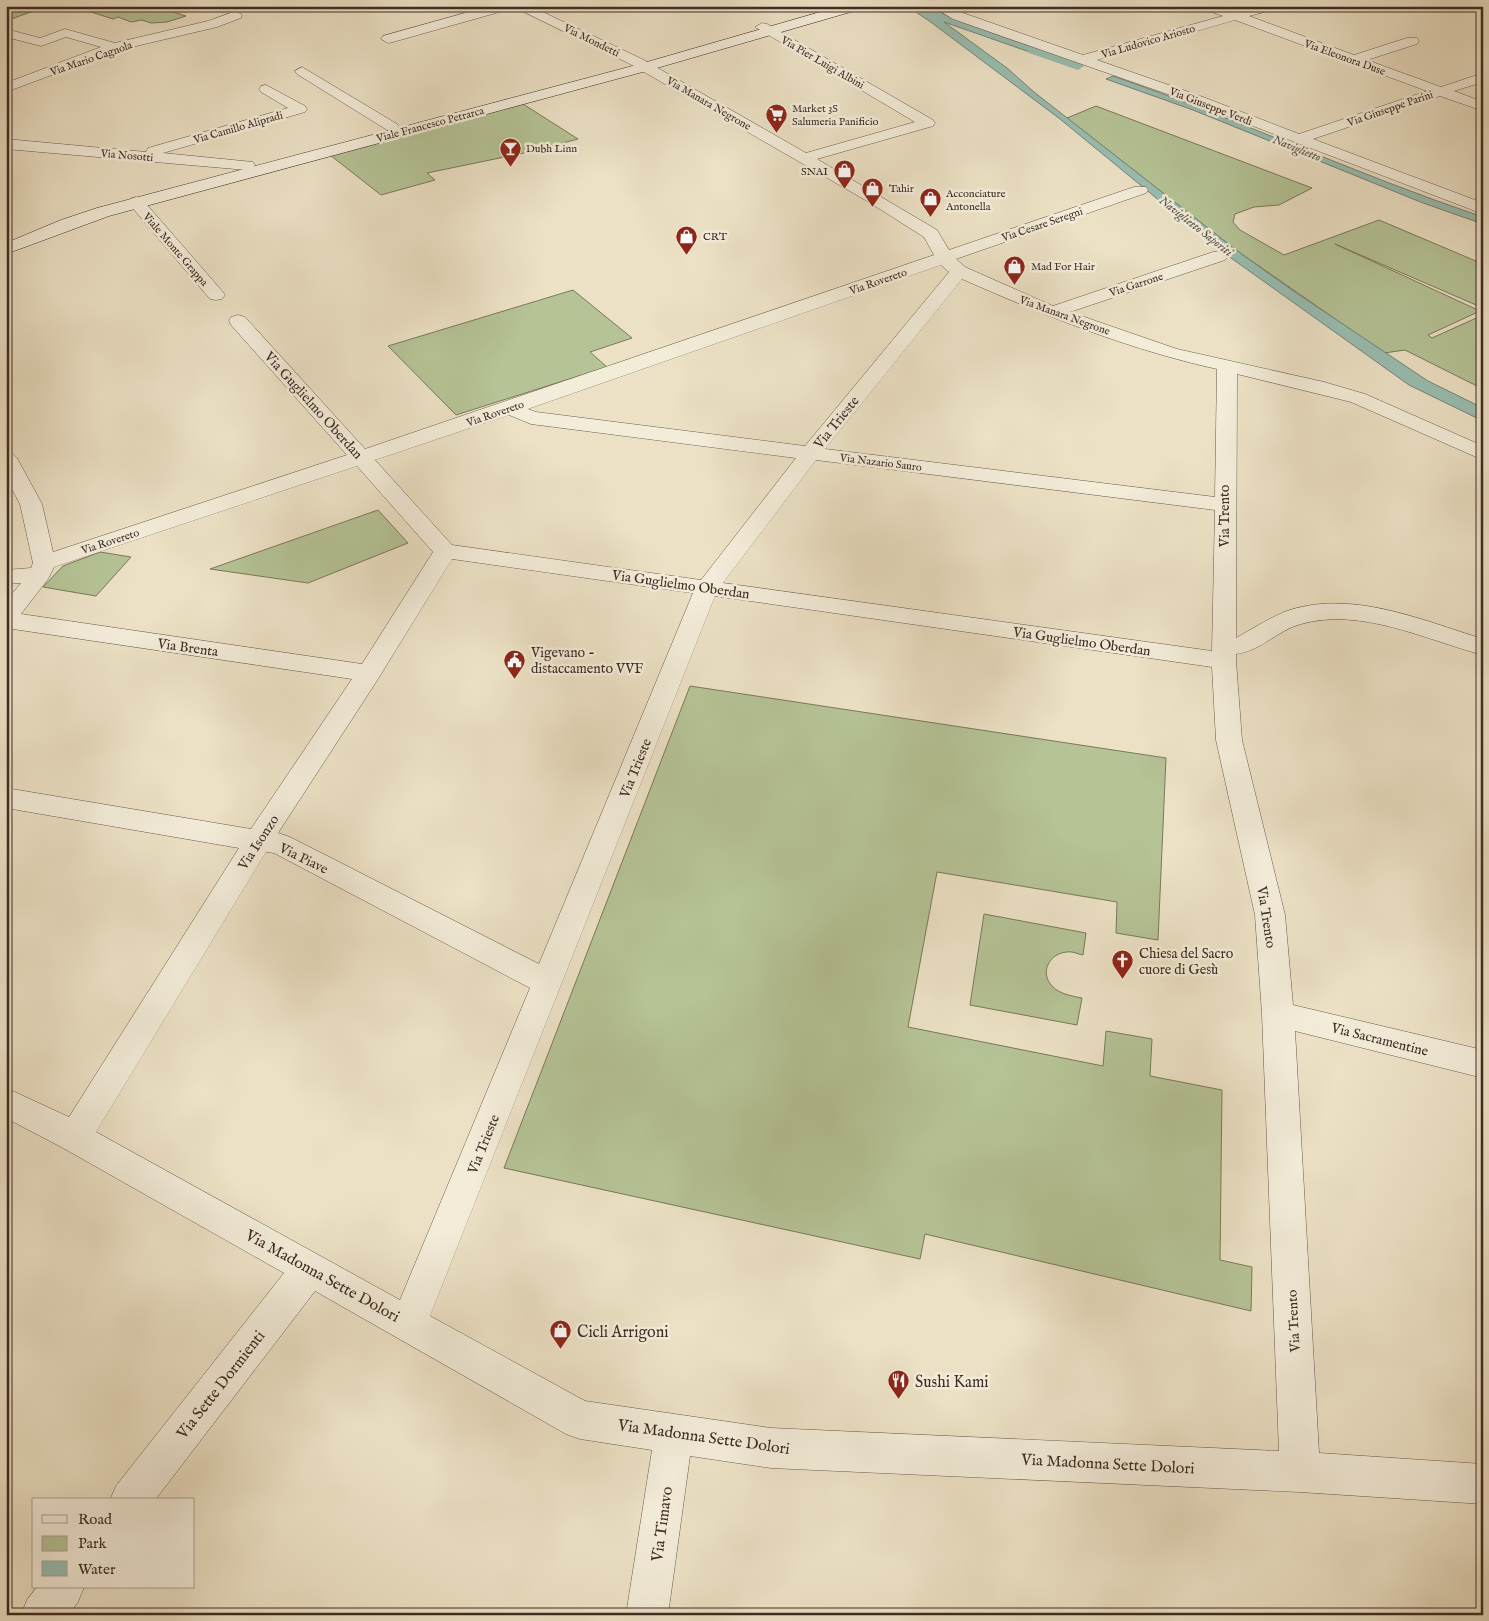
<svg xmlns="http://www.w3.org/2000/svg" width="1489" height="1621" viewBox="0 0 1489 1621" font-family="'IM FELL English',serif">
	<rect width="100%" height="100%" fill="#ece1c5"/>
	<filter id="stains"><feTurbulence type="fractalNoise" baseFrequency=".004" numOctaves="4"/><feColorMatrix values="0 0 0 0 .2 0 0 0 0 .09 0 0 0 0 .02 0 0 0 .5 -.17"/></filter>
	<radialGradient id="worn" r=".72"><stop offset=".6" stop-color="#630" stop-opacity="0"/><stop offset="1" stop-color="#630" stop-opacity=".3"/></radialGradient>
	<!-- green -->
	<path fill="#b5c396" stroke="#7a785d" d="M6 6H47L6 21Z
		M72 6H211C198 10 185 7 173 12L186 16 167 22 151 23 142 20 131 22 118 17 113 19Z
		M523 104 578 139 524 153 427 173 435 180 381 195 330 155Z
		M1096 106 1312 188 1279 205 1254 207 1235 214 1233 222 1240 230 1284 255 1379 220 1483 264V308L1335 244 1480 311 1428 335 1432 338 1483 315V389L1405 350 1384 353 1236 250 1067 118Z
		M573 290 632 338 590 352 607 367 456 415 388 346Z
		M378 510 408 543 308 583 210 569Z
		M100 552 131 557 96 596 43 587 63 566Z
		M690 686 1166 758 1158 940 1116 933 1117 902 937 872 908 1027 1103 1066 1106 1031 1152 1039 1150 1076 1222 1090 1220 1260 1252 1267 1251 1311 925 1234 920 1259 504 1168Z
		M984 914 1086 933 1083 955C1078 954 1072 951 1067 952 1050 953 1039 972 1052 986 1059 994 1072 996 1082 998L1077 1025 970 1005Z"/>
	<!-- water -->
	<path fill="#99beb1" stroke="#758479" d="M907 6H928L956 20 1069 60 1061 63 944 22 1007 68 1034 92 1236 250 1292 290 1428 381 1483 408V421L1409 385 1217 248 1060 119 932 23Z
		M1113 76C1238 119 1358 175 1483 217V224L1423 203 1193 110 1106 79Z"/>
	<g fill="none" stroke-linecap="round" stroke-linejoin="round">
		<!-- canal -->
		<path fill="#99beb1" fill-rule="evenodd" d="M1033 46 1082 63 1084 66 1078 70 1029 53 1027 50 1029 47Z"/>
		<defs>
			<path id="minor" d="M490 6H511L510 9 393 42 388 43 381 39 383 36Z
				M512 6H530L642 59 806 153 915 122 755 27 762 23 767 24 933 120 935 123 933 126 817 159 937 230 949 250 1134 187H1146L1148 190 1146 193 956 259 965 267 1053 306 1213 252 1219 251 1225 252 1228 256 1225 260 1070 312 1177 349 1324 382 1365 394 1483 446V460L1351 402 1237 374 1236 638C1252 629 1268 619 1284 612 1349 588 1421 620 1483 639V655C1426 640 1361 607 1301 624 1278 630 1261 651 1236 654V661L1242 740 1285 915 1293 1005 1483 1050V1078L1295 1031 1319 1453 1483 1464V1504L1300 1492 771 1468 690 1456 668 1615H626L652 1450 580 1439 566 1434 315 1291 155 1500H110L116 1486 284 1273 63 1148 6 1118V1088L69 1117 239 848 6 808V788L251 829 352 679 6 628V601L21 583 6 584V570L31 568 33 563 20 504 6 478V452L13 454 17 458 42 504 53 552 347 455 231 325 229 321 231 317 238 315 245 317 365 449 934 255 924 237 867 201 632 65ZM941 265 949 272 805 446 536 412 528 409ZM962 279C1046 316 1127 349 1217 369L1215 497 825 449ZM509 415 531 424 796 458 701 580 452 545 375 460ZM816 460 1215 510 1212 651 723 583ZM357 466 433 552 362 664 21 614 48 579 54 567ZM452 559 693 593 539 964 290 837 278 833 378 679ZM715 596 1212 667 1216 740 1255 915 1262 1014 1279 1451 771 1428 585 1401 430 1316ZM266 852 274 853 530 988 400 1300 96 1132Z
				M932 6H948L963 13 1083 55 1223 16 1203 9 1202 6H1221L1236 12 1256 6H1277L1276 9 1249 16 1354 55 1407 38H1417L1419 41 1417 44 1367 60 1441 87 1483 73V82L1454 91 1483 102V111L1440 96 1313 139 1483 203V214L1193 103 953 19ZM1235 20 1427 91 1299 134 1203 97 1097 60Z
				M1476 6H1483V11Z
				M236 11 242 15 241 18 217 27 119 50 6 92V83L101 47 66 37 41 46 6 37V29L40 38 65 29 115 43 208 21Z
				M302 67 397 124 399 127 397 130H387L297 74 295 71Z
				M266 85 305 106 307 109 305 112 163 153 253 162 255 165 253 168 247 170 6 149V139L146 152 148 148 288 108 261 92 259 89 261 86Z
				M136 197 142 199 222 291 225 295 222 299 216 300 210 299 130 205 128 202 130 199Z
				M37 1587H84L78 1602 68 1615H21L27 1600Z"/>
			<path id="secondary" d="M841 6H862L861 9 650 70 109 216 6 254V243L61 220 97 208 640 64Z"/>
		</defs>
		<!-- minor casing -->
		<use href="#minor" stroke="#6a594c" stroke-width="1"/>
		<!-- secondary casing -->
		<use href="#secondary" stroke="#3e2c24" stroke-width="1"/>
		<!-- minor -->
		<use href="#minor" fill="#f3ecd9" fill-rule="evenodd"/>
		<!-- secondary -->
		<use href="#secondary" fill="#f3ecd9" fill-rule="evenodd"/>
	</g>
	<!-- icons -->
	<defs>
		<symbol id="supermarket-pin" viewBox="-11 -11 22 30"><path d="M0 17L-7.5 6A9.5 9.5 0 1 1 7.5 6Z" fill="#8f2418" stroke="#f3ecd9"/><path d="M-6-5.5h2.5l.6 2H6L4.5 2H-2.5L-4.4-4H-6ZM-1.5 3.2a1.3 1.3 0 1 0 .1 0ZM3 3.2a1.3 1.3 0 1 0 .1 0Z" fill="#fff"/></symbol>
		<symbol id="bar-pin" viewBox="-11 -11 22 30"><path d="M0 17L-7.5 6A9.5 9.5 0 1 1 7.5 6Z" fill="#8f2418" stroke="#f3ecd9"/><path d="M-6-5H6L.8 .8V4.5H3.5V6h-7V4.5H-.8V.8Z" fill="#fff"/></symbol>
		<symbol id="shop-pin" viewBox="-11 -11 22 30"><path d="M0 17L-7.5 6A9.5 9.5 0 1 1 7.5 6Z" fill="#8f2418" stroke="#f3ecd9"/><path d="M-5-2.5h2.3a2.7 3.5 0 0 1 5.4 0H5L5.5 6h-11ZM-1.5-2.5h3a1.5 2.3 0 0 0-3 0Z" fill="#fff"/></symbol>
		<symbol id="civic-pin" viewBox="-11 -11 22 30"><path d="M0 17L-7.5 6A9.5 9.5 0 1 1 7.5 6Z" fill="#8f2418" stroke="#f3ecd9"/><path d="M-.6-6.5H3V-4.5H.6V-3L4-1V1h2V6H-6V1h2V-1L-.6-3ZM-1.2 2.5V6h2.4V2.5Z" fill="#fff"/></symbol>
		<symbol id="church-pin" viewBox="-11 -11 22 30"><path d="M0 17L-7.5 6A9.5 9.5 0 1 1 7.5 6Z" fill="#8f2418" stroke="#f3ecd9"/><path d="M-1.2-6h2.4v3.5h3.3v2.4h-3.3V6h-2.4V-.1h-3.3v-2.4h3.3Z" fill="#fff"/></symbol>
		<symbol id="restaurant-pin" viewBox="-11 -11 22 30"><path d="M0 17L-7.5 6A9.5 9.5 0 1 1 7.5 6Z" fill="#8f2418" stroke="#f3ecd9"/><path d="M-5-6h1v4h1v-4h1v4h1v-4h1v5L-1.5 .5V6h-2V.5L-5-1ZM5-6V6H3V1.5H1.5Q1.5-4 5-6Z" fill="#fff"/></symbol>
	</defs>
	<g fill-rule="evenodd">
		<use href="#supermarket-pin" x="764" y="102" width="25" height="34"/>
		<use href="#bar-pin" x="498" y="136" width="25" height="34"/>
		<use href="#shop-pin" x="832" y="158" width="25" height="34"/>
		<use href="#shop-pin" x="860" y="176" width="25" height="34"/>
		<use href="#shop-pin" x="918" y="186" width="25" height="34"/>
		<use href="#shop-pin" x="674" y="224" width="25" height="34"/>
		<use href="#shop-pin" x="1002" y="254" width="25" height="34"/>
		<use href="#civic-pin" x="502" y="648" width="25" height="34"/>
		<use href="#church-pin" x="1110" y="948" width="25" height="34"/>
		<use href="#shop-pin" x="548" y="1318" width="25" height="34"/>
		<use href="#restaurant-pin" x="886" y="1368" width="25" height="34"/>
	</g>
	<g text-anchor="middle" stroke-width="5" stroke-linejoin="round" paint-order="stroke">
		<!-- far-street labels -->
		<g font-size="11" fill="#3e2c24" stroke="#f3ecd9">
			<text transform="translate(592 40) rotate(26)" y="4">Via Mondetti</text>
			<text transform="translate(1148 41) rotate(-16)" y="4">Via Ludovico Ariosto</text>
			<text transform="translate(1345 57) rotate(20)" y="4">Via Eleonora Duse</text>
			<text transform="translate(91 58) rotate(-19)" y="4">Via Mario Cagnola</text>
			<text transform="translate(823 62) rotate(30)" y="4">Via Pier Luigi Albini</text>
			<text transform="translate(709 103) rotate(30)" y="4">Via Manara Negrone</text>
			<text transform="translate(1211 106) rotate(21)" y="4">Via Giuseppe Verdi</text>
			<text transform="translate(1390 108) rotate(-19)" y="4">Via Giuseppe Parini</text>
			<text transform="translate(430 124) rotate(-15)" y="4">Viale Francesco Petrarca</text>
			<text transform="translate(238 127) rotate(-16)" y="4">Via Camillo Alipradi</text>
			<text transform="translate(127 155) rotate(5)" y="4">Via Nosotti</text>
			<text transform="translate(1042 224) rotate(-19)" y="4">Via Cesare Seregni</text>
			<text transform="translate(176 249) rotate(49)" y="4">Viale Monte Grappa</text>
			<text transform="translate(878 281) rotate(-19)" y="4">Via Rovereto</text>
			<text transform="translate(1136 284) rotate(-18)" y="4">Via Garrone</text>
			<text transform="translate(1065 315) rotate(20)" y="4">Via Manara Negrone</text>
			<text transform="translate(495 413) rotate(-19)" y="4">Via Rovereto</text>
			<text transform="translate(881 462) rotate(7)" y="4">Via Nazario Sauro</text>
			<text transform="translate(110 541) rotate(-18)" y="4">Via Rovereto</text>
		</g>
		<!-- far-poi labels -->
		<g font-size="11" fill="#3e2c24" stroke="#f3ecd9" text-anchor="start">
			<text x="792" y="112">Market 3S<tspan x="792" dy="13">Salumeria Panificio</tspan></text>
			<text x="526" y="152">Dubh Linn</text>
			<text x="828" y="175" text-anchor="end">SNAI</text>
			<text x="889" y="192">Tahir</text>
			<text x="946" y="197">Acconciature<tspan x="946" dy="13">Antonella</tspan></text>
			<text x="703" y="240">CRT</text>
			<text x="1031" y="270">Mad For Hair</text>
		</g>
		<!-- far-water labels -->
		<g font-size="12" font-style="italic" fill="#555047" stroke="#f3ecd9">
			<text transform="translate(1297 148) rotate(22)" y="4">Naviglietto</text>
			<text transform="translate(1196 226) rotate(38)" y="4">Naviglietto Saporiti</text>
		</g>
		<!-- street labels -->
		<g font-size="14" fill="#3e2c24" stroke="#f3ecd9">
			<text transform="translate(314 405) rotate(48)" y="5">Via Guglielmo Oberdan</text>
			<text transform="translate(836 422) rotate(-51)" y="5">Via Trieste</text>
			<text transform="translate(1224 516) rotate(-90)" y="5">Via Trento</text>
			<text transform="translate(681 584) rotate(8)" y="5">Via Guglielmo Oberdan</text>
			<text transform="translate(1082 641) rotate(8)" y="5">Via Guglielmo Oberdan</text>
			<text transform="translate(188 647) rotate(8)" y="5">Via Brenta</text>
			<text transform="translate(635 768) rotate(-68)" y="5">Via Trieste</text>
			<text transform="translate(258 842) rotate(-57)" y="5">Via Isonzo</text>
			<text transform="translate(304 858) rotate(26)" y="5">Via Piave</text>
			<text transform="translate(1267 917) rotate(81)" y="5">Via Trento</text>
			<text transform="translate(1380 1039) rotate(14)" y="5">Via Sacramentine</text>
			<text transform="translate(483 1144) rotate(-68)" y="5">Via Trieste</text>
			<text transform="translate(1293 1321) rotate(-93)" y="5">Via Trento</text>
		</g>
		<!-- poi labels -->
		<g font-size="14" fill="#3e2c24" stroke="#f3ecd9" text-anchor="start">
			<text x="531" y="657">Vigevano -<tspan x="531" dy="16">distaccamento VVF</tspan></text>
			<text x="1139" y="958">Chiesa del Sacro<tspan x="1139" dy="16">cuore di Gesù</tspan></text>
		</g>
		<!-- near-street labels -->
		<g font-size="16" fill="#3e2c24" stroke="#f3ecd9">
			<text transform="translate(323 1275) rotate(29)" y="6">Via Madonna Sette Dolori</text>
			<text transform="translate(220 1384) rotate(-52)" y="6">Via Sette Dormienti</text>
			<text transform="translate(704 1436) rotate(8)" y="6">Via Madonna Sette Dolori</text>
			<text transform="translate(1108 1463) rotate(3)" y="6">Via Madonna Sette Dolori</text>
			<text transform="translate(661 1524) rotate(-82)" y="6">Via Timavo</text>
		</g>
		<!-- near-poi labels -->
		<g font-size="16" fill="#3e2c24" stroke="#f3ecd9" text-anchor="start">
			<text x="577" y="1337">Cicli Arrigoni</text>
			<text x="915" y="1387">Sushi Kami</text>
		</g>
	</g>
	<!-- margin -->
	<rect width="1489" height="1621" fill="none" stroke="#ece1c5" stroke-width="25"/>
	<rect x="8" y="8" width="1474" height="1606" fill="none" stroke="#3e2c24" stroke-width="2.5"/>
	<rect x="12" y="12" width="1464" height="1596" fill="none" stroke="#3e2c24"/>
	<!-- legend -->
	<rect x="32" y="1498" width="162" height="90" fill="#f3ecd9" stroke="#ab9f91"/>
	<rect x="42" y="1515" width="25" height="8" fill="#f3ecd9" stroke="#ab9f91"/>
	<text x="78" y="1524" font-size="15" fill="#3e2c24">Road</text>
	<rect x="42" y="1536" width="25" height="15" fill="#b5c396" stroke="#ab9f91"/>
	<text x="78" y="1548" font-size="15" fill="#3e2c24">Park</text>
	<rect x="42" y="1561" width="25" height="15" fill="#99beb1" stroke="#ab9f91"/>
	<text x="78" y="1574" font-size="15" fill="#3e2c24">Water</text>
	<rect width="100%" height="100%" filter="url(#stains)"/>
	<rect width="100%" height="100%" fill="url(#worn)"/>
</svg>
